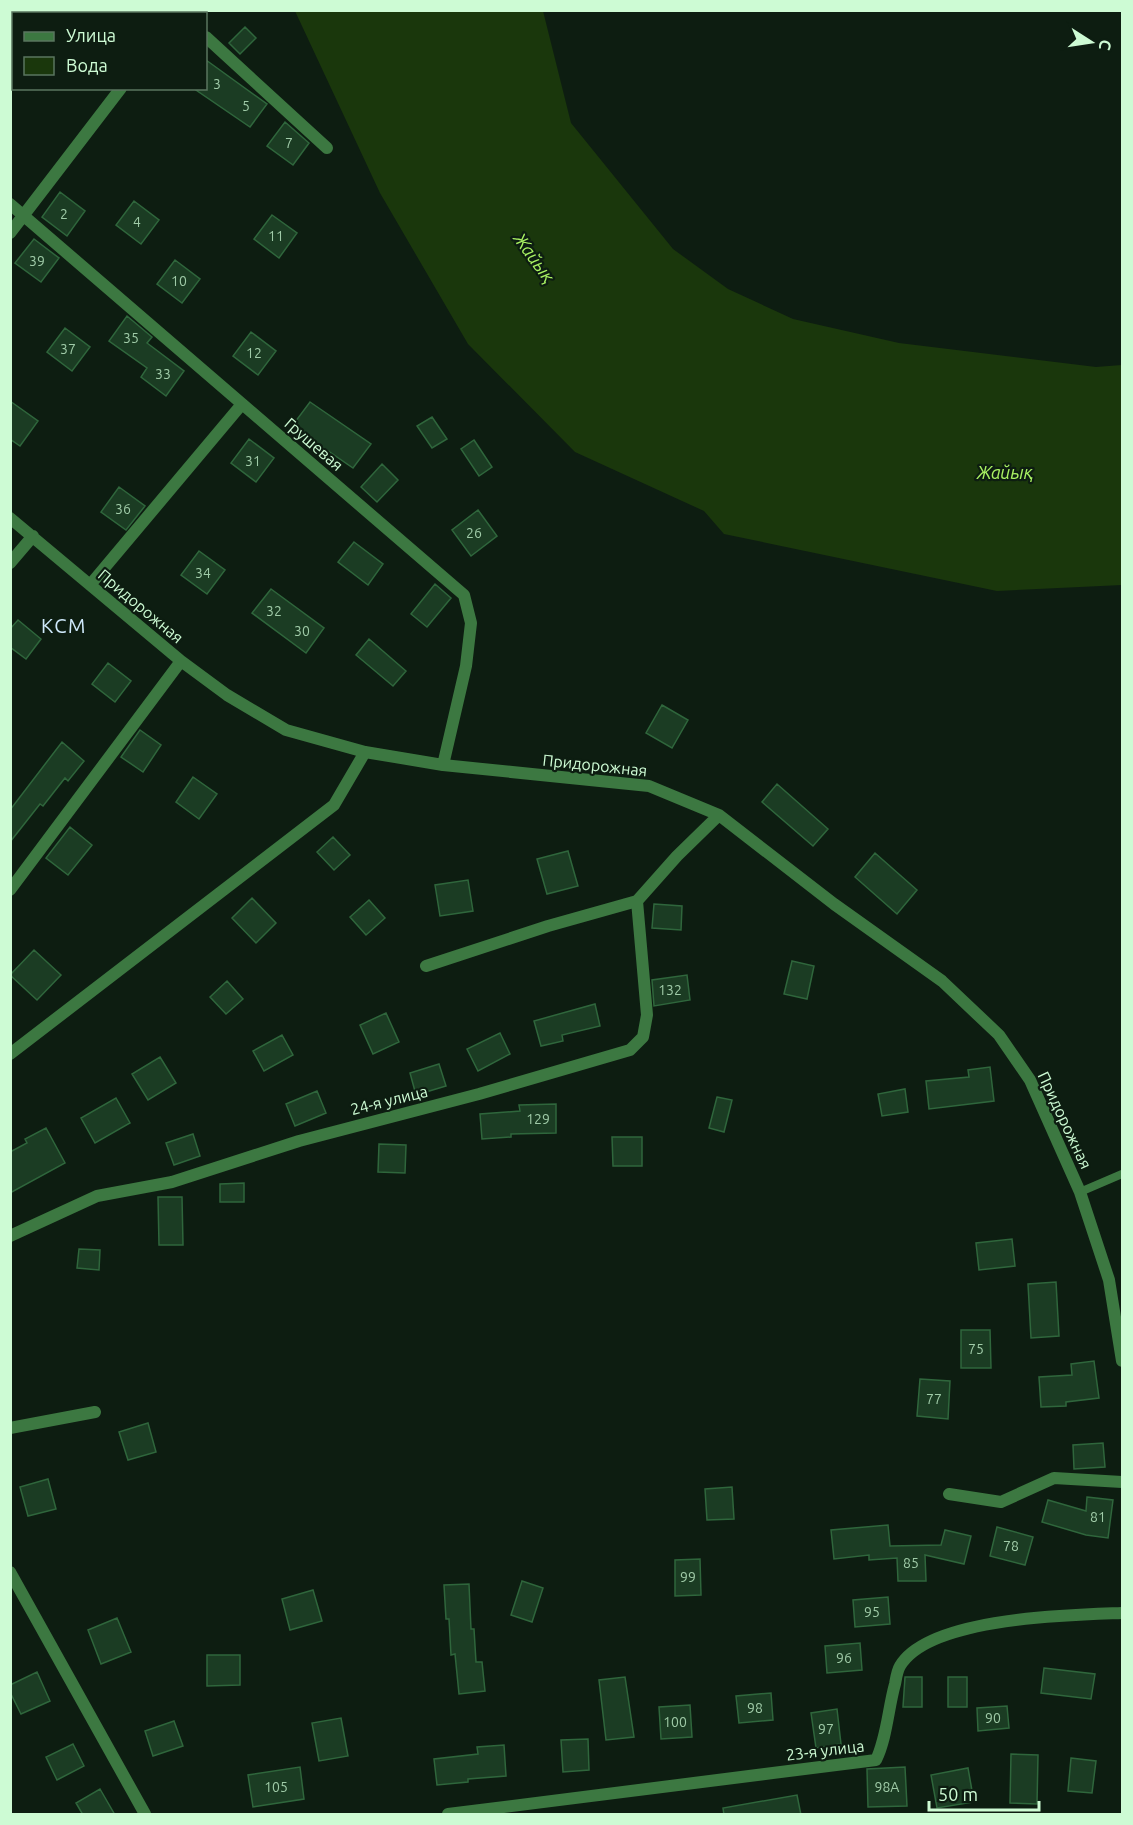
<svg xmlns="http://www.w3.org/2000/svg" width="1133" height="1825" viewBox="0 0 1133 1825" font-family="Ubuntu,sans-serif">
	<rect width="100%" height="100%" fill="#0d1d11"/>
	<!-- water -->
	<path fill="#1a370c" d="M295 11H543L571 123 673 249 728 289 793 319 899 343 1096 367 1122 365V585L997 591 724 534 704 511 575 452 468 344 380 193Z"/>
	<!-- building -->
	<path fill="#1b3c23" stroke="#2f663c" stroke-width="1.5" d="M245 27 256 38 240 54 229 43Z
		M206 60 267 104 250 127 193 88H206Z
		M285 122 309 143 293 165 267 146Z
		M60 192 85 211 67 236 42 217Z
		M134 201 159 220 141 244 116 225Z
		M272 215 297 233 279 258 254 239Z
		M34 239 59 258 41 282 15 263Z
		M175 260 200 279 182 303 157 284Z
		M127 316 152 337 147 343 184 371 166 396 141 377 147 368 109 341Z
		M65 328 90 347 72 371 47 352Z
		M251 332 276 351 258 375 233 356Z
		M10 401 38 421 20 446 10 439Z
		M310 402 371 444 353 468 292 426Z
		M432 417 447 439 432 448 417 426Z
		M249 439 274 458 256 482 231 463Z
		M474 440 492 467 479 476 461 449Z
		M382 464 398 480 377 502 361 487Z
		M119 487 145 506 126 530 101 512Z
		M478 510 497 536 471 556 452 530Z
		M354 542 383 564 368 585 338 562Z
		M199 551 225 570 207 594 181 575Z
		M435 584 451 598 427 627 411 614Z
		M271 589 324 628 306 653 252 613Z
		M18 620 41 639 26 659 10 647V629Z
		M369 639 406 671 393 686 356 655Z
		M108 663 131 681 115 702 92 684Z
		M662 705 688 720 672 748 646 733Z
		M140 730 161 745 143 772 121 757Z
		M62 742 84 761 68 781 65 778 43 806 40 804 10 842V810Z
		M193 777 217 794 199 819 176 802Z
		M777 784 828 829 813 846 762 802Z
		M70 827 92 845 68 875 46 858Z
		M333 837 350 855 334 870 317 852Z
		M568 851 578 886 547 894 537 859Z
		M875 853 917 890 897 914 855 877Z
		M468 880 473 911 440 916 435 885Z
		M252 898 276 923 256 943 232 918Z
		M369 900 385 918 366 935 350 917Z
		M654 904 682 906 681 930 652 928Z
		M34 950 61 975 37 1000 10 975Z
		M792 961 814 966 807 999 784 994Z
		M687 975 690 1000 654 1006 652 980Z
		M227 981 243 999 226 1014 210 997Z
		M595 1004 600 1026 562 1035 563 1041 541 1046 534 1021Z
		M386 1013 399 1042 373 1054 360 1025Z
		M500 1033 510 1054 478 1071 467 1049Z
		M282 1035 293 1055 264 1071 253 1051Z
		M160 1057 176 1083 148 1100 132 1074Z
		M439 1064 446 1086 416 1095 410 1073Z
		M990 1067 994 1101 929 1109 926 1081 969 1077 968 1070Z
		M905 1089 908 1112 882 1116 878 1094Z
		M317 1091 326 1113 295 1126 286 1104Z
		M717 1097 732 1100 724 1132 709 1128Z
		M116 1098 130 1123 95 1143 81 1118Z
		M556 1104V1133L511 1134V1137L482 1139 480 1114 520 1111 519 1105Z
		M46 1128 65 1163 10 1193V1152L27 1143 25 1139Z
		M193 1134 200 1156 174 1165 166 1143Z
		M612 1137H642V1166H613Z
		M379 1144 406 1145 405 1173 378 1172Z
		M244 1183V1202H220V1184Z
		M158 1197H182L183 1245H159Z
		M1012 1239 1015 1266 979 1270 976 1243Z
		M79 1249 100 1250 99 1270 77 1268Z
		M1056 1282 1059 1336 1031 1338 1028 1284Z
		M961 1330H990L991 1368H961Z
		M1094 1361 1099 1398 1066 1402V1406L1041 1407 1039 1377 1072 1375 1071 1364Z
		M920 1379 950 1381 948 1419 917 1416Z
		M148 1423 156 1452 128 1460 119 1432Z
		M1103 1443 1105 1467 1074 1469 1073 1445Z
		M48 1479 56 1509 28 1516 20 1487Z
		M732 1487 734 1519 707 1520 705 1489Z
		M1087 1497 1113 1500 1108 1538 1086 1535 1042 1522 1048 1500 1086 1511Z
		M888 1525 890 1546 941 1545 945 1530 971 1536 964 1564 925 1555 926 1581H898L897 1558 869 1560V1555L834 1559 831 1530Z
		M997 1527 1033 1537 1025 1565 990 1556Z
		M700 1559 701 1595 675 1596V1560Z
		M522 1581 543 1588 532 1622 511 1615Z
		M469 1584 471 1629H474L476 1662H482L485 1691 459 1694 455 1654 451 1655 449 1619H446L444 1585Z
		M313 1590 322 1621 290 1630 282 1599Z
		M888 1597 890 1624 855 1627 853 1600Z
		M117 1618 131 1652 101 1664 88 1630Z
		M860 1643 862 1670 827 1673 825 1646Z
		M207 1655H240V1685L207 1686Z
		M1044 1668 1095 1674 1091 1699 1041 1693Z
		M37 1672 50 1701 21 1714 10 1692V1685Z
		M625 1677 634 1737 606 1740 599 1680Z
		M905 1677H922V1707H903Z
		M948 1677H967V1707H948Z
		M771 1693 773 1720 739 1723 736 1696Z
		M690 1705 692 1737 661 1739 659 1707Z
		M1007 1706 1009 1728 978 1731 977 1708Z
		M837 1709 841 1744 816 1748 811 1713Z
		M341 1718 348 1756 319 1761 312 1723Z
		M174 1721 183 1746 153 1756 145 1731Z
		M588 1739 589 1770 563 1772 561 1740Z
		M73 1744 84 1766 57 1780 46 1757Z
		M504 1745 506 1776 468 1779V1782L437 1785 434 1759 478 1754 477 1747Z
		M1011 1754 1038 1755 1037 1804 1010 1803Z
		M1071 1758 1096 1761 1092 1793 1068 1791Z
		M300 1767 304 1799 253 1807 248 1775Z
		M905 1767 907 1806 868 1807 867 1769Z
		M968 1768 974 1802 937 1808 931 1775Z
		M100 1789 115 1815H83L76 1803Z
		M797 1795 801 1815H724L723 1808Z"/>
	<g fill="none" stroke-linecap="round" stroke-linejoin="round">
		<!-- service -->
		<path stroke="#3c7841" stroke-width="8" d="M1080 1192 1122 1174"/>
		<!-- minor -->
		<path stroke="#3c7841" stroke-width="12" d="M177 14 180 10
			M206 37 327 148
			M10 204 464 595 471 623 466 666 443 765
			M10 233 121 88
			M10 518 181 661 227 695 286 730 365 752 443 765 649 786 719 815 834 904 942 981 999 1035 1030 1080 1080 1192 1109 1280 1122 1361
			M10 563 33 536
			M90 585 242 404
			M10 890 181 661
			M426 966 548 926 637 901 677 856 719 815
			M10 1054 334 805 365 752
			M10 1236 97 1196 172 1182 299 1141 479 1094 630 1050 643 1037 647 1015 637 901
			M10 1428 95 1412
			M949 1494 1001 1502 1054 1478 1122 1482
			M10 1572 145 1814
			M448 1814 876 1760C887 1737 888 1709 895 1684 896 1679 897 1671 900 1666 929 1617 1070 1615 1122 1613"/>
	</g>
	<g text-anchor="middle" stroke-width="4.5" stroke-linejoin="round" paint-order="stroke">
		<!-- number labels -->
		<g font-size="14" fill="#a0cba8">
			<text x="217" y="89">3</text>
			<text x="246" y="111">5</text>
			<text x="289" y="148">7</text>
			<text x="64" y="219">2</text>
			<text x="137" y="227">4</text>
			<text x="276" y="241">11</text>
			<text x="37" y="266">39</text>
			<text x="179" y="286">10</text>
			<text x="131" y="343">35</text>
			<text x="68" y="354">37</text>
			<text x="254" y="358">12</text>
			<text x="163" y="379">33</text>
			<text x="253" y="466">31</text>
			<text x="123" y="514">36</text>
			<text x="474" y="538">26</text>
			<text x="203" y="578">34</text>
			<text x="274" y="616">32</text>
			<text x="302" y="636">30</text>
			<text x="670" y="995">132</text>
			<text x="538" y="1124">129</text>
			<text x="976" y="1354">75</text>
			<text x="934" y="1404">77</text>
			<text x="1098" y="1522">81</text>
			<text x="1011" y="1551">78</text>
			<text x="911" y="1568">85</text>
			<text x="688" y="1582">99</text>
			<text x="872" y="1617">95</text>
			<text x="844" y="1663">96</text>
			<text x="755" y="1713">98</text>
			<text x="993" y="1723">90</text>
			<text x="675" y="1727">100</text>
			<text x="826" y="1734">97</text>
			<text x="276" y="1792">105</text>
			<text x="887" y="1792">98А</text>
		</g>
		<!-- street labels -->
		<g font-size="16" fill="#cdfbd4" stroke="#0d1d11">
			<text transform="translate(314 444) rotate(41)" y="6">Грушевая</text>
			<text transform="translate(141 606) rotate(40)" y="6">Придорожная</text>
			<text transform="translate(595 765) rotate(6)" y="6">Придорожная</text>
			<text transform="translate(389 1100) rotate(-14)" y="6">24-я улица</text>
			<text transform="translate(1065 1120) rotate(65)" y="6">Придорожная</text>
			<text transform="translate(825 1750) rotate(-7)" y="6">23-я улица</text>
		</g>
		<!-- water labels -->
		<g font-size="18" font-style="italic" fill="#aaf363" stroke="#0d1d11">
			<text transform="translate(534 258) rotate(54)" y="6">Жайық</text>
			<text x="1005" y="479">Жайық</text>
		</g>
		<!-- quarter labels -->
		<g font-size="20" letter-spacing="1.5" fill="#cfe9fb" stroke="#0d1d11">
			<text x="64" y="633">КСМ</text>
		</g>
	</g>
	<!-- border -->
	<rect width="1133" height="1825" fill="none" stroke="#cdfbd4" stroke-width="24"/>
	<!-- legend -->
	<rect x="12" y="12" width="195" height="78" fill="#0d1d11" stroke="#5a765f" stroke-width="1.5"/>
	<rect x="24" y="32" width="30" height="9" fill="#3c7841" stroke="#5a765f" stroke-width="1.5"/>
	<text x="66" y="42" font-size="18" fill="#cdfbd4">Улица</text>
	<rect x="24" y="57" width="30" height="18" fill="#1a370c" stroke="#5a765f" stroke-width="1.5"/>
	<text x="66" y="72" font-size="18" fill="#cdfbd4">Вода</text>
	<!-- north arrow -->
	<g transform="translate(1091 42) rotate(102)" stroke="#0d1d11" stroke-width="4.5" paint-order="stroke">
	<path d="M0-4.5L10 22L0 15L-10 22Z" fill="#cdfbd4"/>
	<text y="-9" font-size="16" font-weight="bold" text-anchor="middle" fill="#cdfbd4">С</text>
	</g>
	<!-- scale -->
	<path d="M929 1801v9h110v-9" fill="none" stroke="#cdfbd4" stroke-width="3"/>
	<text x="938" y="1801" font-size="18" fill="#cdfbd4" stroke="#0d1d11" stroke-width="4.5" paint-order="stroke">50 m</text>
</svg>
